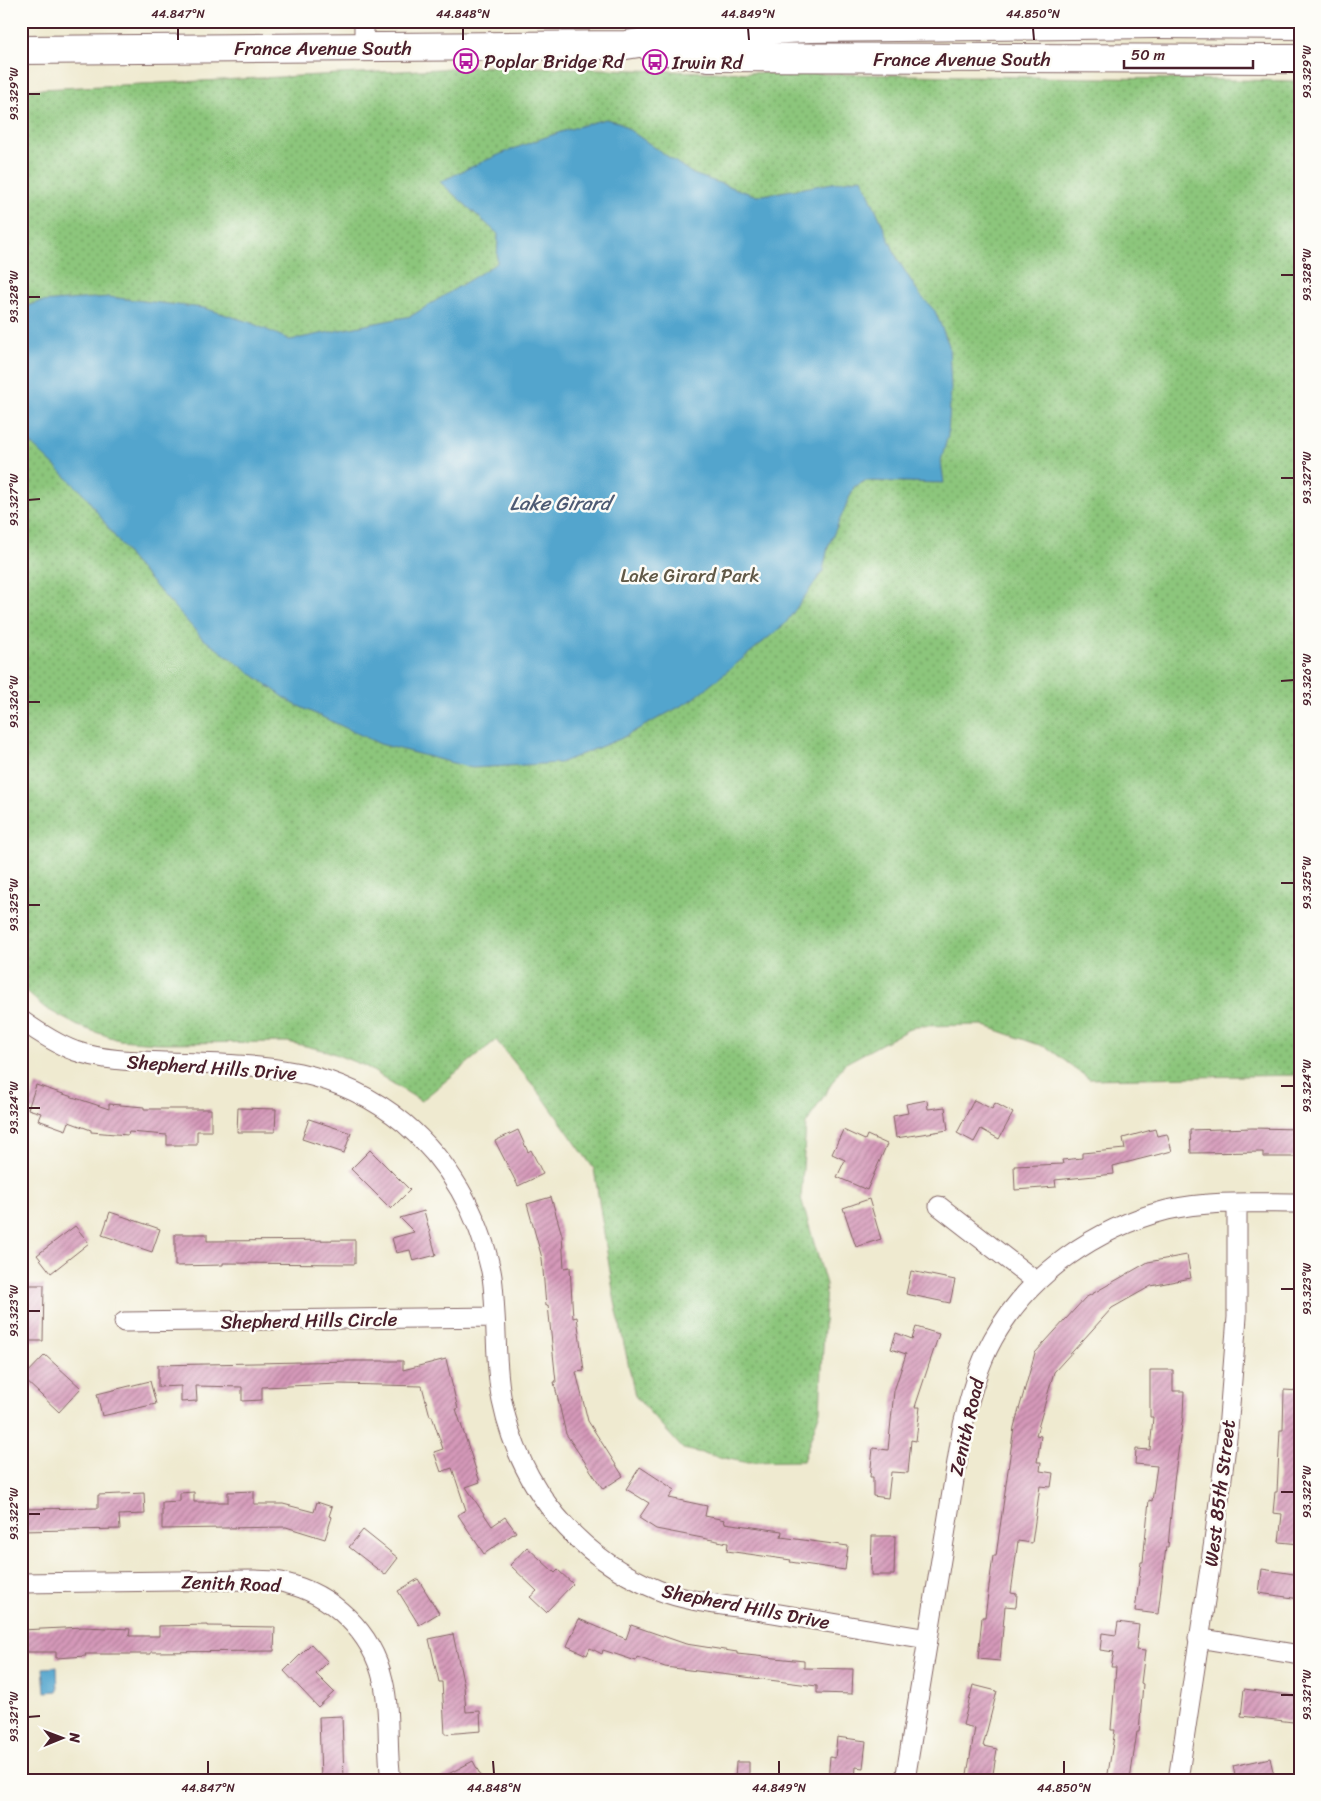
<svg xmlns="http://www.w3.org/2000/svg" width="1321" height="1801" viewBox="0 0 1321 1801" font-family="Sriracha,sans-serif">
	<defs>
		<pattern id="green-dots" width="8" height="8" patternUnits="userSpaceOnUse" patternTransform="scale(1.25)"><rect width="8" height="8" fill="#8cc67b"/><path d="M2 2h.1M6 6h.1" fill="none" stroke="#74a065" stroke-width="1.8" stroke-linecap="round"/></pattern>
		<pattern id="building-hatch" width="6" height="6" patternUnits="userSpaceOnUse" patternTransform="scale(1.25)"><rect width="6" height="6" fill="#d599b9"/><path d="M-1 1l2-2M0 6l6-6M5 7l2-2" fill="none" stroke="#af7c97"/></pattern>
	</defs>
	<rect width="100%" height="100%" fill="#fdfcf7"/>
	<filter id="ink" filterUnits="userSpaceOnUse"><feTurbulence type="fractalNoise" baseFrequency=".02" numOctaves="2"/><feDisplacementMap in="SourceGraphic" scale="10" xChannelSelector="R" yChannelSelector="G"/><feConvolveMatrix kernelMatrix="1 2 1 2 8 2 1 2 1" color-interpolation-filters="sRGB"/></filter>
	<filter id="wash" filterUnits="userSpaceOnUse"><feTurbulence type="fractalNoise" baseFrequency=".0096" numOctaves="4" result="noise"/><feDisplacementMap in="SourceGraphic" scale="20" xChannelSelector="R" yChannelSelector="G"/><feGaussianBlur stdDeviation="1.12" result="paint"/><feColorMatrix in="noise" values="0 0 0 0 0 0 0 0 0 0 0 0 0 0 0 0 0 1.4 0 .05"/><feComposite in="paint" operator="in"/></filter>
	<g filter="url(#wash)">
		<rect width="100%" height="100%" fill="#efead0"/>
		<!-- green -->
		<path fill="url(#green-dots)" stroke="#6b7253" d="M499 66 705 72 1300 81V1075L1089 1079 1048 1048 982 1025 915 1026 844 1064 806 1124 801 1198 826 1284 820 1411 803 1461 743 1462 683 1449 635 1396 614 1297 594 1169 545 1100 496 1040 421 1101 365 1066 327 1051 288 1042 158 1043 119 1040 78 1026 45 1008 21 987V90Z"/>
		<!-- water -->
		<path fill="#52a5cd" stroke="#4e627c" d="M605 119 618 122 693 174 757 196 862 178 898 260 920 295 935 311 949 345 951 389 948 435 941 461 944 483 865 481 854 487 828 547 823 571 785 624 692 700 620 739 560 763 472 768 380 744 292 703 202 638 131 559 84 494 21 434V308L39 302 109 297 204 308 249 322 290 340 411 316 497 263 498 234 440 182C493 155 548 134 605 119Z
			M57 1667 58 1691 45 1692 43 1668Z"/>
		<g id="blocks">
			<!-- building -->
			<path fill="url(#building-hatch)" d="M36 1085 109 1109V1104L144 1107V1109H211V1131H197V1145H167V1135L129 1132 128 1135 91 1132V1130L69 1122 66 1130 38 1120 41 1113 28 1109Z
				M927 1100 928 1109 945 1107 948 1130 896 1138 893 1116 908 1113 906 1104Z
				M974 1100 992 1109 995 1103 1013 1113 999 1139 981 1129 974 1142 957 1133Z
				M238 1108 276 1109 275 1132H237Z
				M309 1119 351 1133 344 1153 302 1139Z
				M1252 1128 1300 1129V1157H1263V1152L1191 1153 1190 1130Z
				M1155 1129 1157 1136 1167 1134 1172 1151 1113 1166 1114 1174 1055 1180 1056 1187 1015 1190 1014 1166 1063 1164 1062 1160 1082 1158V1153L1125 1149 1123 1138Z
				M518 1130 528 1152 531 1150 543 1174 518 1186 495 1141Z
				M843 1130 865 1140 867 1135 887 1144 867 1190 837 1177 845 1160 832 1154Z
				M370 1150 410 1190 391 1209 351 1169Z
				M551 1197 562 1235 564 1268 570 1267 573 1318 577 1317 584 1371 576 1372 588 1421 623 1476 603 1489 566 1434 554 1382H556L548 1305 546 1306 542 1258 527 1204Z
				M869 1199 881 1239 856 1247 843 1208Z
				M424 1211 436 1255 413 1261 410 1250 396 1253 392 1238 414 1232 400 1218Z
				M110 1212 160 1229 152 1252 102 1235Z
				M75 1226 89 1243 51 1273 37 1255Z
				M175 1234H207V1241L355 1240V1264L223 1263V1265L175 1266Z
				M1187 1255 1191 1278 1151 1286 1112 1308 1054 1372 1036 1435 1041 1436 1037 1462H1041L1040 1471 1053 1473 1051 1487 1040 1486 1032 1543 1018 1541 1011 1593 1017 1594 1016 1607 1005 1606 1000 1661 978 1659 982 1617H985L993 1556H996L1014 1427 1035 1353 1085 1298 1148 1262Z
				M911 1271 955 1280 950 1303 906 1294Z
				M21 1285H44L43 1341H21Z
				M916 1327 939 1334 915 1407H920L916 1441 911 1440 908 1473 891 1472 888 1498 873 1496V1477H870L873 1448 888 1450 894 1391 906 1354 891 1349 896 1333 912 1339Z
				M45 1355 81 1388 59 1412 23 1378Z
				M446 1359 458 1409H456L480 1482 466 1487 492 1526 505 1517 516 1532 484 1554 458 1515 466 1510 452 1468 441 1472 434 1452 443 1449 432 1416H430L422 1386 340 1384 262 1387V1400L242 1401V1387L196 1386 197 1401 181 1402V1386L158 1387V1365L352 1361H403V1370Z
				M1150 1370H1173V1391H1184L1183 1417 1174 1481 1168 1547H1166L1158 1614 1135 1611 1141 1562H1143L1149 1500 1152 1501 1157 1466 1135 1464 1136 1449 1150 1450 1153 1417H1150Z
				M150 1381 156 1404 102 1416 97 1394Z
				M1284 1390 1300 1391V1544L1279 1542 1282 1514 1273 1513 1275 1492H1277L1280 1430H1283Z
				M640 1467 675 1490 669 1498 707 1506 705 1516 725 1520 724 1523 782 1531 781 1537 848 1546 845 1570 790 1562 791 1560 727 1551 728 1543 656 1529 639 1518 649 1503 626 1489Z
				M254 1491V1504H283L314 1512 317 1502 332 1507 329 1516 332 1517 325 1539 286 1527 162 1529V1502L180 1501V1493L194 1492V1502H228V1492Z
				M144 1493 145 1514 119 1515 120 1529 21 1531V1509L98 1508V1495Z
				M363 1530 398 1558 385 1575 349 1547Z
				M872 1536H895L894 1575H871Z
				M527 1547 555 1573 558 1570 573 1584 546 1612 530 1597 537 1591 510 1565Z
				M1262 1569 1300 1575V1599L1259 1593Z
				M418 1579 439 1613 419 1625 398 1591Z
				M579 1619 626 1639 631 1625 686 1644 737 1652V1654L804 1661V1668L853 1669 852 1694 817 1693V1686L665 1667 637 1657 636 1661 603 1650 602 1654 590 1648 587 1655 567 1646Z
				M1118 1622 1139 1625 1136 1650 1145 1651 1141 1683 1143 1684 1139 1732H1137L1130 1780H1107L1115 1730H1111L1116 1667H1111L1114 1652 1100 1650 1102 1633 1116 1635Z
				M208 1625V1626L275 1627 274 1651 151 1652V1654H85L86 1656 56 1658V1652H21V1630L84 1627 130 1629 129 1636H159V1626Z
				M453 1634 464 1686 466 1712 480 1711 481 1731 445 1734 442 1682H439L429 1639Z
				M311 1644 328 1662 316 1674 334 1692 318 1707 284 1671Z
				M973 1685 997 1691 983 1746 997 1749 992 1780H966L975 1728 963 1725Z
				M1244 1689 1296 1696 1293 1722 1241 1716Z
				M342 1716 344 1780H321L319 1717Z
				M837 1737 866 1741 863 1768 856 1767 855 1780H828L830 1757 835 1758Z
				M1270 1758 1275 1780H1236L1233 1766Z
				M473 1761 483 1780H437Z
				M736 1762H749V1780H735Z"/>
		</g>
	</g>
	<g filter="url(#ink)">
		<use href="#blocks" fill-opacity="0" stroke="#846665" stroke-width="1"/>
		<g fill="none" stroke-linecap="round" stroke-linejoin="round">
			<defs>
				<path id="minor" d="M364 21V48
					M21 1020C38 1032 56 1044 75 1051 105 1061 137 1061 168 1062 255 1065 333 1064 404 1123 449 1161 479 1214 491 1271 494 1285 494 1300 495 1314 497 1343 496 1373 502 1401 520 1488 577 1557 658 1590 687 1602 726 1605 756 1610 814 1620 871 1630 928 1639
					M939 1206 1037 1282
					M124 1322 495 1317
					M21 1583 254 1580C264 1581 275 1580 285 1583 332 1594 372 1632 383 1680 391 1713 386 1747 391 1780
					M1198 1638 1300 1655
					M905 1780 963 1425C970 1396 978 1366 993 1339 1029 1274 1096 1228 1167 1210 1209 1200 1257 1203 1300 1203
					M1178 1780 1214 1541 1228 1430 1237 1317V1204"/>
				<path id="secondary" d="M652 49 708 57 1300 59
					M21 50 626 45 708 32 811 28 1155 24 1300 25"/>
			</defs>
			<!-- minor casing -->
			<use href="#minor" stroke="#846665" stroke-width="21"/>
			<!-- secondary casing -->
			<use href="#secondary" stroke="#846665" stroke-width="30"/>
			<!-- minor -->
			<use href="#minor" stroke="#fff" stroke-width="19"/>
			<!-- secondary -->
			<use href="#secondary" stroke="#fff" stroke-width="28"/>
		</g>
	</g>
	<!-- ticks -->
	<path fill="none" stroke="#4a1f2b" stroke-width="2" d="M178 28V40M463 28V40M748 28 749 40M1033 28 1034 40M1281 72H1294M28 94H40M1281 275H1294M28 297H40M1281 478H1294M28 500 40 499M1281 681 1294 680M28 702H40M1281 883H1294M28 905H40M1281 1086H1294M28 1108H40M1281 1289H1294M28 1311H40M1281 1492H1294M28 1514H40M1281 1695H1294M28 1717 40 1716M208 1761V1774M493 1761 494 1774M779 1761V1774M1064 1761V1774"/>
	<!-- icons -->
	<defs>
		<symbol id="bus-ring" viewBox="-11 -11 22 22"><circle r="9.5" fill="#fdfcf7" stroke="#b5179e" stroke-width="1.5"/><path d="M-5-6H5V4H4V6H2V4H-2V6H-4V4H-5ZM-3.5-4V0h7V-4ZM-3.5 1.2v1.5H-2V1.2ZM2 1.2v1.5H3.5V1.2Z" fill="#b5179e"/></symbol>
	</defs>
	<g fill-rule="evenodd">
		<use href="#bus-ring" x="452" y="47" width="28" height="28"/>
		<use href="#bus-ring" x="641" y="48" width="28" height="28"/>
	</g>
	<g text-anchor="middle" stroke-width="5" stroke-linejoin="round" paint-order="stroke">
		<!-- street labels -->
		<g font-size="19" fill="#4a1f2b" stroke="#fdfcf7">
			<text x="323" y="55">France Avenue South</text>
			<text x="962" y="66">France Avenue South</text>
			<text transform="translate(212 1067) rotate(4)" y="7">Shepherd Hills Drive</text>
			<text transform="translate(309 1320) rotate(-1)" y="7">Shepherd Hills Circle</text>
			<text transform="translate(966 1427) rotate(-77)" y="7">Zenith Road</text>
			<text transform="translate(1219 1493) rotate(-83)" y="7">West 85th Street</text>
			<text transform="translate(231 1583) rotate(2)" y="7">Zenith Road</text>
			<text transform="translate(746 1606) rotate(11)" y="7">Shepherd Hills Drive</text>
		</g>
		<!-- poi labels -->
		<g font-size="19" fill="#4a1f2b" stroke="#fdfcf7" text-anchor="start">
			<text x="484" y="68">Poplar Bridge Rd</text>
			<text x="672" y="69">Irwin Rd</text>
		</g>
		<!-- park labels -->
		<g font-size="19" fill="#615947" stroke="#fdfcf7">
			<text x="690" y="582">Lake Girard Park</text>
		</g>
		<!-- water labels -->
		<g font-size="20" font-style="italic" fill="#4e5b74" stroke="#fdfcf7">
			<text x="560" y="510">Lake Girard</text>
		</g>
	</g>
	<!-- margin -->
	<rect width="1321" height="1801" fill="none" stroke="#fdfcf7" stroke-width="55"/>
	<!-- north arrow -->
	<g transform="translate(62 1738) rotate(89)" stroke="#fdfcf7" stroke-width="4" paint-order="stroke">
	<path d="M0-4L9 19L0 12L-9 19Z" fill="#4a1f2b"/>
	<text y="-8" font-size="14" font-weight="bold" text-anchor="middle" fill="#4a1f2b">N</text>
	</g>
	<!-- scale -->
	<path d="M1124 60v8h129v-8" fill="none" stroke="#4a1f2b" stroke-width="2.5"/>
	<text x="1131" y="60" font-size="15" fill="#4a1f2b" stroke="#fdfcf7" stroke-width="4" paint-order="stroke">50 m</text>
	<rect x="28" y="28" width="1266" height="1746" fill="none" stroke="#4a1f2b" stroke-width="2"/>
	<g font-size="12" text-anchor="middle" fill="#4a1f2b">
		<text x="178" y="18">44.847°N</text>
		<text x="463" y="18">44.848°N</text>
		<text x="748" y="18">44.849°N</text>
		<text x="1033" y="18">44.850°N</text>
		<text transform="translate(1307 72) rotate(-90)" y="4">93.329°W</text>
		<text transform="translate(14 94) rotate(-90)" y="4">93.329°W</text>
		<text transform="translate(1307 275) rotate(-90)" y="4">93.328°W</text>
		<text transform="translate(14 297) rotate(-90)" y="4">93.328°W</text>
		<text transform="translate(1307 478) rotate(-90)" y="4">93.327°W</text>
		<text transform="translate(14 500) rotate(-90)" y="4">93.327°W</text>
		<text transform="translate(1307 680) rotate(-90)" y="4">93.326°W</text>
		<text transform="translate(14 702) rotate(-90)" y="4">93.326°W</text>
		<text transform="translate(1307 883) rotate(-90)" y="4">93.325°W</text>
		<text transform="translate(14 905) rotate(-90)" y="4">93.325°W</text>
		<text transform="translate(1307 1086) rotate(-90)" y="4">93.324°W</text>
		<text transform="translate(14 1108) rotate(-90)" y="4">93.324°W</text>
		<text transform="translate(1307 1289) rotate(-90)" y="4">93.323°W</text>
		<text transform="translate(14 1311) rotate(-90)" y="4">93.323°W</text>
		<text transform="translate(1307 1492) rotate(-90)" y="4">93.322°W</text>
		<text transform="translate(14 1514) rotate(-90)" y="4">93.322°W</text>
		<text transform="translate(1307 1695) rotate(-90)" y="4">93.321°W</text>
		<text transform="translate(14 1717) rotate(-90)" y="4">93.321°W</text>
		<text x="208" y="1792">44.847°N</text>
		<text x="494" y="1792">44.848°N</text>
		<text x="779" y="1792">44.849°N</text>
		<text x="1064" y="1792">44.850°N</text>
	</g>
</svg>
